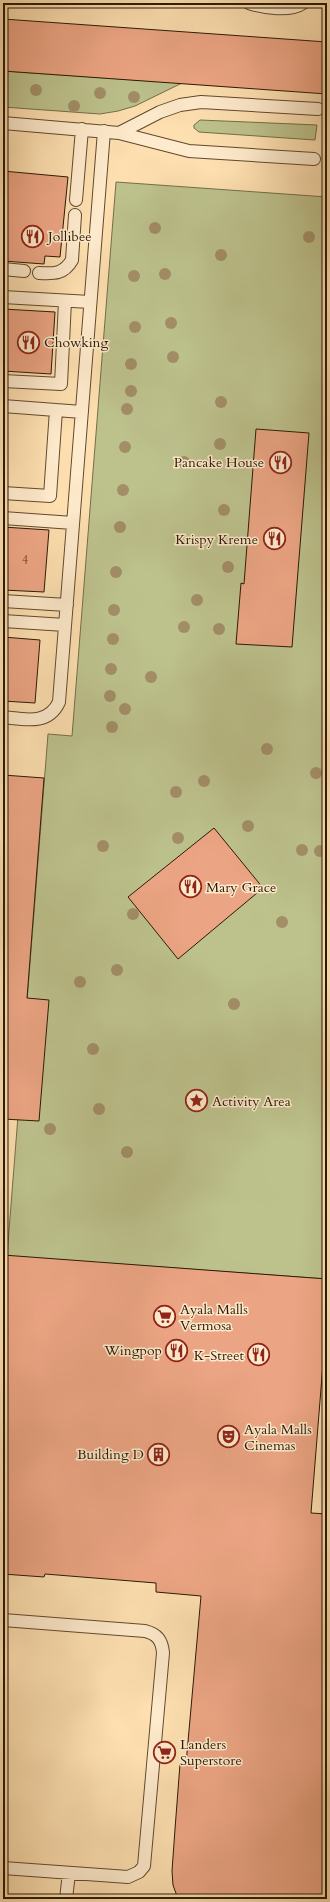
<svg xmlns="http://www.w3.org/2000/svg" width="330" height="1902" viewBox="0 0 330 1902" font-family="Cardo,serif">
	<rect width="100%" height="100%" fill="#fddfb0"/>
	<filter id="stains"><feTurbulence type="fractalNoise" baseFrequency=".005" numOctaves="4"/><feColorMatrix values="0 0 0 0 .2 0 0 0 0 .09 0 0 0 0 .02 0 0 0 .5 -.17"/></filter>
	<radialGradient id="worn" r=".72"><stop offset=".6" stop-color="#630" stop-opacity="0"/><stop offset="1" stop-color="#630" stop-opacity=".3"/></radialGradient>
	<!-- green -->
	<path fill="#bdc28d" stroke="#746e48" d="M3 71 182 83 135 106 118 111 100 114 3 107Z
		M200 120 317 125 315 140 199 132 194 128V125Z
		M116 182 327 197V1279L7 1256 48 734 72 736Z"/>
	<!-- building -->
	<path fill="#eca584" stroke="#2b1903" d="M3 19 327 42V94L3 71Z
		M3 171 68 177 60 257 45 256 44 264 3 261Z
		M3 309 55 312 51 374 3 371Z
		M256 429 309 433 292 647 236 644 241 583 244 584Z
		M3 527 49 530 44 592 3 590Z
		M3 637 40 640 35 703 3 701Z
		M3 775 44 778 27 998 49 1000 39 1121 3 1119Z
		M214 828 263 888 178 959 128 897Z
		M3 1255 327 1279V1314L311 1513 327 1514V1899H178L173 1885 172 1871 175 1829 180 1764H186L201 1596 156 1592V1583L45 1574 44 1577 3 1574Z"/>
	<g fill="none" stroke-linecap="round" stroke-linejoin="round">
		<defs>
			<path id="lane" d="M249 3C264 8 290 12 303 3
				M3 123 119 133 189 151 314 159
				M119 133 160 112 180 105 201 102 318 109
				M76 200 82 129
				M3 269 24 271
				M39 273C54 274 64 274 72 260L75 215
				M3 297 90 302
				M3 381 61 384 65 301
				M3 406 82 412
				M3 493 50 496 56 410
				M3 518 73 523
				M3 601 67 605
				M3 621 65 625
				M3 717C24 719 48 726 59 702L104 131
				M3 1620 145 1631C157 1634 162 1640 163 1653L144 1866 139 1872 128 1877 3 1868
				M66 1899 69 1873"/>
		</defs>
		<!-- lane casing -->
		<use href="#lane" stroke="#604a2e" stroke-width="14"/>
		<!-- lane -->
		<use href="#lane" stroke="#feeacc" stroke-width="12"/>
	</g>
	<!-- trees -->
	<g fill="#a28e67">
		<circle cx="36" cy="90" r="6"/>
		<circle cx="100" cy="93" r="6"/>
		<circle cx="134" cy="97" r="6"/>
		<circle cx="74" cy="106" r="6"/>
		<circle cx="155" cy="228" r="6"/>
		<circle cx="309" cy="237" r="6"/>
		<circle cx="221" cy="255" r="6"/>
		<circle cx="165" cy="274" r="6"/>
		<circle cx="134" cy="276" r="6"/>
		<circle cx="171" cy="323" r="6"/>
		<circle cx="135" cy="327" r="6"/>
		<circle cx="173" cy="357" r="6"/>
		<circle cx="131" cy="364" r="6"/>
		<circle cx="131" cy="391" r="6"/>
		<circle cx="221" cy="402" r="6"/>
		<circle cx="127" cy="409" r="6"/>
		<circle cx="220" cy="444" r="6"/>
		<circle cx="125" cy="447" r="6"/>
		<circle cx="184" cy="462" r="6"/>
		<circle cx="123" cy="490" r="6"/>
		<circle cx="224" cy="510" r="6"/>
		<circle cx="120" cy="527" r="6"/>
		<circle cx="228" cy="567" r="6"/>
		<circle cx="116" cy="572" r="6"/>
		<circle cx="197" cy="600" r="6"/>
		<circle cx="114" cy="610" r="6"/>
		<circle cx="184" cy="627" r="6"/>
		<circle cx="219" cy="629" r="6"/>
		<circle cx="113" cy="639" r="6"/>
		<circle cx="111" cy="669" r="6"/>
		<circle cx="151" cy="677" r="6"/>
		<circle cx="110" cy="696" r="6"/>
		<circle cx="125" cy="709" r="6"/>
		<circle cx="112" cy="727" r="6"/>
		<circle cx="267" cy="749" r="6"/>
		<circle cx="316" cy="773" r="6"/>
		<circle cx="204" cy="781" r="6"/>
		<circle cx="176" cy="792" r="6"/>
		<circle cx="248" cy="826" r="6"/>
		<circle cx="178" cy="838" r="6"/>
		<circle cx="103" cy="846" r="6"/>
		<circle cx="302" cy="850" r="6"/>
		<circle cx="320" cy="851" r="6"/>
		<circle cx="133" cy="914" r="6"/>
		<circle cx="282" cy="922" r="6"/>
		<circle cx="117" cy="970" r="6"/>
		<circle cx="80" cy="982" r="6"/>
		<circle cx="234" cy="1004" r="6"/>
		<circle cx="93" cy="1049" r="6"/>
		<circle cx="99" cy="1109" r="6"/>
		<circle cx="50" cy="1129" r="6"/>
		<circle cx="127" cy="1152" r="6"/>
	</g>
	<!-- icons -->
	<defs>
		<symbol id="restaurant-ring" viewBox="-11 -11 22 22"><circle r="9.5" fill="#feeacc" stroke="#8f2418" stroke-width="1.5"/><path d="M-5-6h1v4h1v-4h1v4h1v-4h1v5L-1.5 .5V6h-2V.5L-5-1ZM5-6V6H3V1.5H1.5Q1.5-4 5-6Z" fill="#8f2418"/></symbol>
		<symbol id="sight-ring" viewBox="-11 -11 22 22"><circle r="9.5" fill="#feeacc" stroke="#8f2418" stroke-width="1.5"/><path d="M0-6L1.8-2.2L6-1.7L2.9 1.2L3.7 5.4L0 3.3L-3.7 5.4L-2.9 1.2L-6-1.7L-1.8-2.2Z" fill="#8f2418"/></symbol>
		<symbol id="supermarket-ring" viewBox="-11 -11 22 22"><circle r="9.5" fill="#feeacc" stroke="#8f2418" stroke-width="1.5"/><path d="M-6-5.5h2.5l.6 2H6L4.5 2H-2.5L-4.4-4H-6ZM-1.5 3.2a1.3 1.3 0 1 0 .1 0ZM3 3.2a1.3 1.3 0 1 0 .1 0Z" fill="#8f2418"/></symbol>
		<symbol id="theatre-ring" viewBox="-11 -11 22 22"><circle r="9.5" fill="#feeacc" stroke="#8f2418" stroke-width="1.5"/><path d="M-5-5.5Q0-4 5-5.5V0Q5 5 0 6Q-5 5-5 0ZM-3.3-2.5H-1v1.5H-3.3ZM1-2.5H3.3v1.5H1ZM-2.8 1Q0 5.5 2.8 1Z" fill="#8f2418"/></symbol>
		<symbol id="building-ring" viewBox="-11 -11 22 22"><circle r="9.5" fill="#feeacc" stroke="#8f2418" stroke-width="1.5"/><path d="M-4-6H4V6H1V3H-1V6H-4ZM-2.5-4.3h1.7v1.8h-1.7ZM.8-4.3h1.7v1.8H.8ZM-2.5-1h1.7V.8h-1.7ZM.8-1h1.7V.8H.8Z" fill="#8f2418"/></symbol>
	</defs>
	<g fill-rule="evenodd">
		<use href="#restaurant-ring" x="20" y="224" width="25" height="25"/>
		<use href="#restaurant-ring" x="16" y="330" width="25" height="25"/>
		<use href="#restaurant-ring" x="268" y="450" width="25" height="25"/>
		<use href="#restaurant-ring" x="262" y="526" width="25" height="25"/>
		<use href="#restaurant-ring" x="178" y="874" width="25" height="25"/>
		<use href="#sight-ring" x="184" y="1088" width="25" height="25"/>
		<use href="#supermarket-ring" x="152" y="1304" width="25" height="25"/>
		<use href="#restaurant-ring" x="164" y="1338" width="25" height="25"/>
		<use href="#restaurant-ring" x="246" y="1342" width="25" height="25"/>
		<use href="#theatre-ring" x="216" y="1424" width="25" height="25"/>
		<use href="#building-ring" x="146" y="1442" width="25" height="25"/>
		<use href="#supermarket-ring" x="152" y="1740" width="25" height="25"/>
	</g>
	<g text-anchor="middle" stroke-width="3" stroke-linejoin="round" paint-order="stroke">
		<!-- number labels -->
		<g font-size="12" fill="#5b3c23">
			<text x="25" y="564">4</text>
		</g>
		<!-- poi labels -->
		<g font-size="14" fill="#2b1903" stroke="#feeacc" text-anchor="start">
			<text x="48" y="241">Jollibee</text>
			<text x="44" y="347">Chowking</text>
			<text x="264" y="467" text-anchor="end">Pancake House</text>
			<text x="258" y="544" text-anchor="end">Krispy Kreme</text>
			<text x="206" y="892">Mary Grace</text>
			<text x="212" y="1106">Activity Area</text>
			<text x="180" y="1314">Ayala Malls<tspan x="180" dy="16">Vermosa</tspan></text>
			<text x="162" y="1355" text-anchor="end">Wingpop</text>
			<text x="244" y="1360" text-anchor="end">K-Street</text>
			<text x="244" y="1434">Ayala Malls<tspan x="244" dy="16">Cinemas</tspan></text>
			<text x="144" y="1459" text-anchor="end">Building D</text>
			<text x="180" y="1749">Landers<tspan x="180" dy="16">Superstore</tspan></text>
		</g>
	</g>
	<!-- margin -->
	<rect width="330" height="1902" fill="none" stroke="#fddfb0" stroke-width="16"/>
	<rect x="4" y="4" width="322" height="1894" fill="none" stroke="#2b1903" stroke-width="2"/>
	<rect x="8" y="8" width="314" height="1886" fill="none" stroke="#2b1903"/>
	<rect width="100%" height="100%" filter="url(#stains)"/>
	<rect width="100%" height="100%" fill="url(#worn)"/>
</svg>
